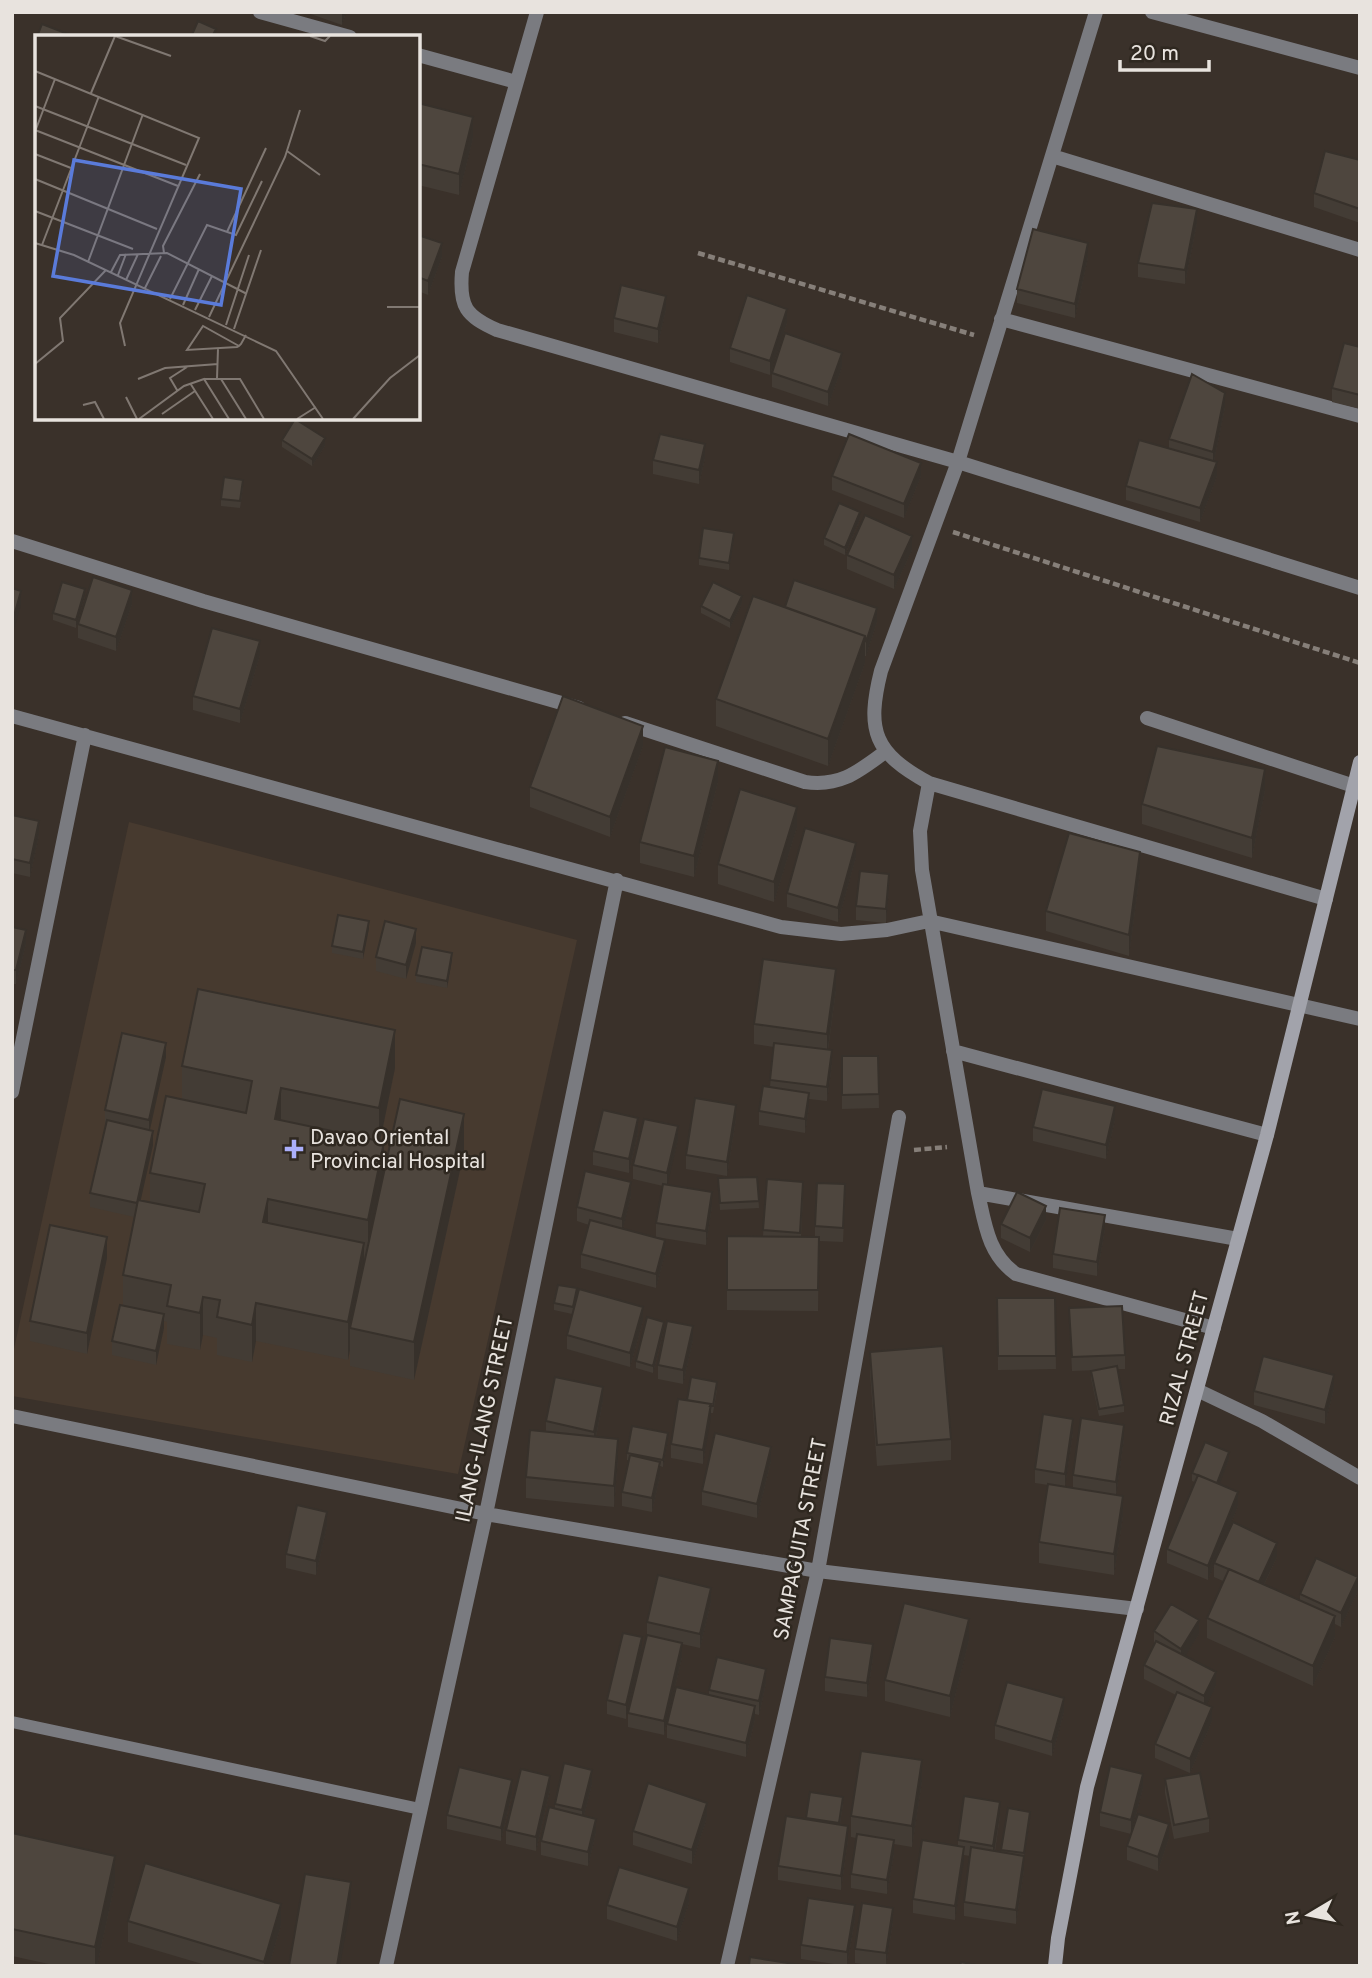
<svg xmlns="http://www.w3.org/2000/svg" width="1372" height="1978" viewBox="0 0 1372 1978" font-family="Overpass,sans-serif">
	<rect width="100%" height="100%" fill="#3a312a"/>
	<!-- built -->
	<path fill="#473a2f" d="M129 822 577 940 458 1474 12 1396V1358Z"/>
	<g fill="none" stroke-linecap="round" stroke-linejoin="round">
		<!-- path -->
		<path stroke="#867f79" stroke-width="4.5" stroke-dasharray="7 3.5" stroke-linecap="butt" d="M698 253 974 335
			M953 532 1360 663
			M914 1150 947 1147"/>
		<!-- lane -->
		<path stroke="#7a7b80" stroke-width="12" d="M12 1722 420 1809"/>
		<!-- street -->
		<path stroke="#7a7b80" stroke-width="14" d="M260 12 350 37
			M537 12 462 272C459 307 466 316 497 330L958 462 1360 588
			M1096 12 958 462 881 671C866 731 874 753 929 783L1326 899
			M1152 12 1360 68
			M418 55 516 82
			M1052 156 1360 250
			M1001 319 1360 416
			M12 541 203 601 579 708
			M12 716 781 927 841 934 887 930 929 921 1360 1019
			M1147 718 1354 786
			M625 723 805 782C840 787 858 772 885 752
			M929 783 920 831 922 870 978 1193C985 1224 988 1254 1016 1274L1214 1328
			M953 1051 1267 1135
			M12 1092 85 735
			M978 1193 1238 1239
			M1197 1390 1262 1421 1360 1478
			M12 1416 486 1514 818 1571 1137 1609
			M386 1966 486 1514 617 880
			M727 1966 818 1571 899 1117"/>
		<!-- secondary -->
		<path stroke="#a2a3ab" stroke-width="14" d="M1055 1966 1058 1938 1087 1787 1267 1135 1360 762"/>
	</g>
	<!-- wall -->
	<path fill="#433c35" d="M305 12H346L342 25Z
		M37 38V53L34 52V45Z
		M418 103 473 138 459 195 418 185Z
		M1360 160V223L1314 207V193Z
		M1197 223 1185 284 1138 277V263Z
		M418 235 442 257 428 295 418 291Z
		M1088 257 1075 318 1017 303V289Z
		M666 310 658 343 614 332V318Z
		M787 323 770 375 730 362V348Z
		M1360 347V409L1332 402V388Z
		M842 367 828 406 772 387V373Z
		M1225 407 1214 461 1217 476 1200 522 1126 500V486L1169 448V439Z
		M282 440 325 446 312 466 282 447Z
		M705 458 699 484 653 474V460Z
		M832 476H921L904 518 832 490Z
		M243 487 240 508 221 506V499Z
		M860 519 845 555 824 545V538Z
		M734 540 729 570 699 565V558Z
		M912 550 894 589 847 569V555Z
		M85 596 76 628 53 620V613Z
		M742 603 730 628 701 613V606Z
		M132 604 116 651 78 638V624Z
		M785 607 877 622 866 656H865V663L828 766 716 726V699Z
		M260 655 240 723 193 710V696Z
		M643 746 610 837 530 807V787Z
		M718 782 694 877 640 863V842Z
		M1265 790 1252 858 1142 824V804Z
		M12 815 39 835 30 877 12 873Z
		M797 827 774 902 718 884V864Z
		M856 857 838 922 787 907V893Z
		M1140 873 1129 956 1046 931V911Z
		M889 888 886 923 856 920V906Z
		M12 927 26 944 16 984H13L12 994Z
		M369 928 363 959 332 953V946Z
		M416 943 406 979 376 971V957Z
		M452 960 447 988 416 982V975Z
		M836 990 828 1050 832 1064 827 1101 809 1099V1107L805 1133 759 1125V1111L770 1087 774 1047 754 1044V1024Z
		M842 1056H878L879 1108 842 1109Z
		M166 1057 149 1130 153 1145 140 1200 150 1202V1173L182 1099V1066L395 1068 380 1141 384 1170 464 1152 414 1380 350 1366V1350L348 1360 256 1341 252 1362 217 1355V1338L203 1335 200 1350 167 1344V1322L164 1321V1328L156 1365 112 1355V1341L123 1305V1275L134 1217 90 1207V1193L106 1124H105V1110Z
		M736 1119 727 1176 686 1169V1155Z
		M1115 1120 1106 1159 1033 1141V1127Z
		M638 1132 629 1173 593 1165V1151Z
		M678 1140 667 1184 712 1206 706 1245 656 1237V1223L663 1186 633 1179V1165Z
		M757 1177 759 1208 720 1210 718 1178Z
		M767 1179 803 1196 801 1237H815V1226L845 1198 843 1242 819 1241 818 1311 727 1310V1236H763Z
		M631 1196 623 1228 665 1254 656 1288 581 1268V1254L589 1225 577 1221V1207Z
		M1046 1220 1030 1252 1001 1238V1224Z
		M1105 1229 1097 1276 1053 1268V1254Z
		M107 1258 87 1354 30 1341V1321Z
		M577 1295 643 1321 630 1367 567 1349V1335L572 1314 554 1310V1303Z
		M997 1298H1055L1056 1369 998 1370Z
		M1069 1308 1125 1355V1369H1117L1124 1405V1412L1099 1416 1091 1378V1371L1097 1370 1072 1371Z
		M664 1329 653 1373 636 1368V1361Z
		M693 1340 683 1384 658 1379V1365Z
		M870 1352 951 1439V1460L877 1466 870 1372Z
		M1334 1389 1325 1424 1254 1405V1391Z
		M717 1390 713 1413H711L703 1464 671 1458V1444L687 1400Z
		M603 1401 596 1437 618 1459 614 1507 526 1498V1477L546 1432V1421Z
		M1073 1433 1065 1486 1073 1488V1475L1124 1439 1116 1495 1123 1516 1114 1575 1039 1563V1542L1048 1485 1035 1483V1469Z
		M668 1440 663 1467 660 1466V1476L652 1512 622 1506V1492L629 1460H627V1453Z
		M1229 1459 1219 1484 1238 1506 1222 1545 1277 1557 1264 1585 1300 1600V1594L1358 1591 1341 1627 1335 1624V1637L1313 1686 1207 1638V1618L1223 1581 1214 1577V1565L1208 1580 1167 1563V1549L1195 1482 1192 1481V1473Z
		M771 1461 757 1518 702 1505V1491Z
		M327 1526 316 1575 286 1568V1554Z
		M711 1602 700 1648 682 1644V1657L664 1735 628 1727V1713L647 1636V1622Z
		M1154 1631 1199 1634 1185 1656 1216 1686 1206 1705 1212 1721 1190 1773 1155 1758V1744L1176 1695 1144 1679V1665L1154 1645Z
		M969 1640 950 1717 885 1701V1680Z
		M642 1651 626 1719 607 1714V1700Z
		M873 1658 867 1697 825 1691V1677Z
		M766 1683 759 1715 755 1714V1720L746 1757 667 1738V1724L709 1695V1690Z
		M1064 1712 1052 1756 995 1739V1725Z
		M1165 1779 1209 1818V1832L1174 1839 1165 1793Z
		M922 1781 912 1847 894 1844V1854L887 1894 851 1888V1874L856 1838 851 1837V1816Z
		M592 1784 584 1816 596 1833 588 1866 541 1855V1841L555 1808V1804Z
		M1143 1788 1131 1834 1100 1826V1812Z
		M550 1790 536 1851 506 1844V1830Z
		M512 1794 501 1841 447 1829V1815Z
		M843 1804 840 1824 848 1840 841 1890 778 1880V1866L806 1819Z
		M1008 1808 1030 1819 1024 1857V1870L1016 1924 964 1916V1902L970 1856 964 1855 955 1920 913 1913V1899L958 1846V1840L1000 1816 995 1851 1001 1852Z
		M707 1817 692 1864 633 1845V1831Z
		M12 1833 115 1883 97 1966H58L12 1956Z
		M1169 1838 1158 1871 1127 1860V1846Z
		M689 1902 677 1941 607 1919V1905Z
		M855 1919 847 1966 801 1959V1945Z
		M128 1921 281 1925 269 1966H209L128 1942Z
		M893 1922 886 1966H875L855 1963V1949Z"/>
	<!-- shaded-wall -->
	<path fill="#37312b" d="M342 12H346L342 25Z
		M473 117V138L459 195V174Z
		M1197 209V223L1185 284V270Z
		M442 243V257L428 295V281Z
		M1088 243V257L1075 318V304Z
		M666 296V310L658 343V329Z
		M787 309V323L770 375V361Z
		M842 353V367L828 406V392Z
		M1225 393V407L1213 466V452Z
		M325 438V446L312 466V459Z
		M705 444V458L699 484V470Z
		M1217 462V476L1200 522V508Z
		M921 463V476L904 518V504Z
		M860 512V519L845 555V548Z
		M734 533V540L729 570V563Z
		M912 536V550L894 589V575Z
		M85 589V596L76 628V620Z
		M132 590V604L116 651V637Z
		M21 591V605L12 637V623Z
		M742 596V603L730 628V621Z
		M877 608V622L866 656V642Z
		M865 636V663L828 766V739Z
		M260 641V655L240 723V709Z
		M643 726V746L610 837V817Z
		M718 761V782L694 877V856Z
		M1265 769V790L1252 858V838Z
		M797 807V827L774 902V882Z
		M39 821V835L30 877V863Z
		M856 843V857L838 922V908Z
		M1140 852V873L1129 956V935Z
		M889 874V888L886 923V909Z
		M369 921V928L363 959V952Z
		M416 929V943L406 979V965Z
		M26 930V944L16 984V970Z
		M452 953V960L447 988V981Z
		M836 969V990L827 1055V1034Z
		M395 1030V1068L379 1146V1108Z
		M166 1043V1057L149 1134V1120Z
		M832 1050V1064L827 1101V1087Z
		M281 1088V1126L275 1119Z
		M809 1093V1107L805 1133V1119Z
		M736 1105V1119L727 1176V1162Z
		M1115 1106V1120L1106 1159V1145Z
		M464 1114V1152L414 1380V1342Z
		M638 1118V1132L629 1173V1159Z
		M678 1126V1140L667 1187V1173Z
		M153 1131V1145L137 1217V1203Z
		M384 1142V1179L368 1258V1220Z
		M631 1182V1196L622 1233V1219Z
		M712 1192V1206L706 1245V1231Z
		M268 1199V1237L263 1222Z
		M1046 1206V1220L1030 1252V1238Z
		M1105 1215V1229L1097 1276V1262Z
		M107 1237V1258L87 1354V1333Z
		M665 1240V1254L656 1288V1274Z
		M364 1243V1281L350 1328V1350L348 1360V1322Z
		M203 1297V1335L200 1350V1313Z
		M256 1303V1341L252 1362V1325Z
		M643 1307V1321L630 1367V1353Z
		M164 1314V1328L156 1365V1351Z
		M664 1322V1329L653 1373V1366Z
		M693 1326V1340L683 1384V1370Z
		M1334 1375V1389L1325 1424V1410Z
		M603 1387V1401L594 1446V1432Z
		M711 1404V1418L703 1464V1450Z
		M1073 1419V1433L1065 1488V1474Z
		M1124 1425V1439L1116 1496V1482Z
		M668 1433V1440L663 1467V1460Z
		M618 1439V1459L614 1507V1486Z
		M771 1447V1461L757 1518V1504Z
		M1229 1452V1459L1217 1491V1484Z
		M660 1462V1476L652 1512V1498Z
		M1238 1492V1506L1208 1580V1566Z
		M1123 1496V1516L1114 1575V1554Z
		M327 1512V1526L316 1575V1561Z
		M1277 1543V1557L1258 1597V1583Z
		M1358 1577V1591L1341 1627V1613Z
		M711 1588V1602L700 1648V1634Z
		M1335 1616V1637L1313 1686V1666Z
		M969 1619V1640L950 1717V1696Z
		M1199 1620V1634L1181 1663V1649Z
		M642 1637V1651L626 1719V1705Z
		M682 1643V1657L664 1735V1721Z
		M873 1644V1658L867 1697V1683Z
		M766 1669V1683L759 1715V1701Z
		M1216 1672V1686L1204 1710V1696Z
		M1064 1698V1712L1052 1756V1742Z
		M755 1706V1720L746 1757V1743Z
		M1212 1707V1721L1190 1773V1759Z
		M922 1760V1781L912 1847V1826Z
		M592 1770V1784L582 1824V1810Z
		M1143 1774V1788L1131 1834V1820Z
		M550 1776V1790L536 1851V1837Z
		M512 1780V1794L501 1841V1828Z
		M1000 1802V1816L993 1860V1846Z
		M707 1803V1817L692 1864V1850Z
		M1030 1812V1819L1024 1857V1870L1016 1924V1910Z
		M596 1819V1833L588 1866V1852Z
		M1169 1824V1838L1158 1871V1857Z
		M848 1826V1840L841 1890V1876Z
		M894 1840V1854L887 1894V1880Z
		M964 1847V1861L955 1920V1906Z
		M115 1856V1883L97 1966H95V1947Z
		M351 1882V1903L340 1966H337Z
		M689 1888V1902L677 1941V1927Z
		M281 1904V1925L269 1966H264V1962Z
		M855 1905V1919L847 1966V1952Z
		M893 1908V1922L886 1966V1953Z"/>
	<!-- building -->
	<path fill="#4e463e" stroke="#37312b" stroke-width="2" d="M198 21 216 29 212 37H191Z
		M42 24 73 36V37H37Z
		M418 103 473 117 459 174 418 164Z
		M1325 151 1360 160V209L1314 193Z
		M1152 203 1197 209 1185 270 1138 263Z
		M1033 229 1088 243 1075 304 1017 289Z
		M418 235 442 243 428 281 418 277Z
		M621 285 666 296 658 329 614 318Z
		M747 295 787 309 770 361 730 348Z
		M785 333 842 353 828 392 772 373Z
		M1344 343 1360 347V395L1332 388Z
		M1192 374 1225 393 1213 452 1169 439Z
		M295 419 325 438 312 459 282 440Z
		M660 434 705 444 699 470 653 460Z
		M849 434 921 463 904 504 832 476Z
		M1139 440 1217 462 1200 508 1126 486Z
		M224 477 243 480 240 501 221 499Z
		M839 503 860 512 845 548 824 538Z
		M865 515 912 536 894 575 847 555Z
		M703 528 734 533 729 563 699 558Z
		M93 577 132 590 116 637 78 624Z
		M794 580 877 608 866 642 865 636 785 607Z
		M62 582 85 589 76 620 53 613Z
		M713 582 742 596 730 621 701 606Z
		M12 588 21 591 12 623Z
		M753 596 865 636 828 739 716 699Z
		M212 628 260 641 240 709 193 696Z
		M563 696 643 726 610 817 530 787Z
		M1157 746 1265 769 1252 838 1142 804Z
		M665 747 718 761 694 856 640 842Z
		M740 789 797 807 774 882 718 864Z
		M12 815 39 821 30 863 12 859Z
		M805 828 856 843 838 908 787 893Z
		M1069 833 1140 852 1129 935 1046 911Z
		M860 871 889 874 886 909 856 906Z
		M338 915 369 921 363 952 332 946Z
		M385 921 416 929 406 965 376 957Z
		M12 927 26 930 16 970H12Z
		M422 947 452 953 447 981 416 975Z
		M763 959 836 969 827 1034 754 1024Z
		M198 989 395 1030 379 1108 281 1088 275 1119 384 1142 368 1220 268 1199 263 1222 364 1243 348 1322 256 1303 252 1325 217 1317 220 1300 203 1297 200 1313 167 1306 171 1285 123 1275 138 1200 199 1212 205 1184 150 1173 166 1096 246 1113 252 1081 182 1066Z
		M122 1033 166 1043 149 1120 105 1110Z
		M774 1043 832 1050 827 1087 770 1080Z
		M842 1056H878L879 1094 842 1095Z
		M763 1086 809 1093 805 1119 759 1111Z
		M1042 1089 1115 1106 1106 1145 1033 1127Z
		M695 1098 736 1105 727 1162 686 1155Z
		M400 1099 464 1114 414 1342 350 1328Z
		M603 1110 638 1118 629 1159 593 1151Z
		M644 1119 678 1126 667 1173 633 1165Z
		M107 1120 153 1131 137 1203 90 1193Z
		M585 1171 631 1182 622 1219 577 1207Z
		M757 1177 759 1201 720 1203 718 1178Z
		M767 1179 803 1182 800 1233 763 1230Z
		M817 1183 845 1184 843 1228 815 1226Z
		M663 1184 712 1192 706 1231 656 1223Z
		M1017 1192 1046 1206 1030 1238 1001 1224Z
		M1060 1208 1105 1215 1097 1262 1053 1254Z
		M590 1220 665 1240 656 1274 581 1254Z
		M50 1225 107 1237 87 1333 30 1321Z
		M727 1236 819 1237 818 1290H727Z
		M558 1285 577 1288 573 1307 554 1303Z
		M579 1289 643 1307 630 1353 567 1335Z
		M997 1298H1055L1056 1356H998Z
		M120 1305 164 1314 156 1351 112 1341Z
		M1122 1306 1125 1355 1072 1357 1069 1308Z
		M647 1317 664 1322 653 1366 636 1361Z
		M667 1321 693 1326 683 1370 658 1365Z
		M943 1346 951 1439 877 1445 870 1352Z
		M1263 1356 1334 1375 1325 1410 1254 1391Z
		M1117 1366 1124 1405 1099 1409 1091 1371Z
		M555 1377 603 1387 594 1432 546 1421Z
		M691 1377 717 1382 713 1406H710L711 1404 687 1400Z
		M678 1399 711 1404 703 1450 671 1444Z
		M1043 1414 1073 1419 1065 1474 1035 1469Z
		M1081 1418 1124 1425 1116 1482 1073 1475Z
		M632 1426 668 1433 663 1460 627 1453Z
		M530 1430 618 1439 614 1486 526 1477Z
		M715 1433 771 1447 757 1504 702 1491Z
		M1205 1442 1229 1452 1217 1483 1192 1473Z
		M630 1455 660 1462 652 1498 622 1492Z
		M1198 1475 1238 1492 1208 1566 1167 1549Z
		M1048 1484 1123 1496 1114 1554 1039 1542Z
		M297 1505 327 1512 316 1561 286 1554Z
		M1233 1522 1277 1543 1259 1582 1214 1563Z
		M1316 1558 1358 1577 1341 1613 1300 1594Z
		M1229 1569 1335 1616 1313 1666 1207 1618Z
		M658 1575 711 1588 700 1634 647 1622Z
		M904 1603 969 1619 950 1696 885 1680Z
		M1171 1604 1199 1620 1181 1649 1154 1631Z
		M623 1633 642 1637 626 1705 607 1700Z
		M647 1635 682 1643 664 1721 628 1713Z
		M830 1638 873 1644 867 1683 825 1677Z
		M1156 1641 1216 1672 1204 1696 1144 1665Z
		M717 1657 766 1669 759 1701 709 1690Z
		M1007 1682 1064 1698 1052 1742 995 1725Z
		M676 1687 755 1706 746 1743 667 1724Z
		M1177 1692 1212 1707 1190 1759 1155 1744Z
		M861 1751 922 1760 912 1826 851 1816Z
		M564 1763 592 1770 582 1810 555 1804Z
		M1110 1766 1143 1774 1131 1820 1100 1812Z
		M459 1767 512 1780 501 1828 447 1815Z
		M521 1769 550 1776 536 1837 506 1830Z
		M1200 1773 1209 1818 1174 1825 1165 1779Z
		M648 1783 707 1803 692 1850 633 1831Z
		M810 1792 843 1797 839 1823 806 1818Z
		M964 1796 1000 1802 993 1846 958 1840Z
		M549 1807 596 1819 588 1852 541 1841Z
		M1008 1808 1030 1812 1024 1853 1001 1850Z
		M1138 1814 1169 1824 1158 1857 1127 1846Z
		M786 1816 848 1826 841 1876 778 1866Z
		M12 1833 115 1856 95 1947 12 1929Z
		M857 1834 894 1840 887 1880 851 1874Z
		M922 1840 964 1847 955 1906 913 1899Z
		M971 1847 1024 1856 1016 1910 964 1902Z
		M145 1863 281 1904 264 1962 128 1921Z
		M619 1867 689 1888 677 1927 607 1905Z
		M305 1874 351 1882 337 1966H289Z
		M808 1898 855 1905 847 1952 801 1945Z
		M862 1903 893 1908 886 1953 855 1949Z
		M750 1957 807 1966H749Z
		M961 1962 981 1966H960Z"/>
	<!-- markers -->
	<path fill="#abaffb" stroke="#2f2820" stroke-width="2.5" d="M290.5 1138.5h7v7h7v7h-7v7h-7v-7h-7v-7h7z"/>
	<g text-anchor="middle" stroke-width="5" stroke-linejoin="round" paint-order="stroke">
		<!-- poi labels -->
		<g font-size="21" fill="#e8e3de" stroke="#2f2820" text-anchor="start">
			<text x="310" y="1144">Davao Oriental<tspan x="310" dy="24">Provincial Hospital</tspan></text>
		</g>
		<!-- street labels -->
		<g font-size="21" fill="#e8e3de" stroke="#2f2820">
			<text transform="translate(1184 1358) rotate(-75)" y="7">RIZAL STREET</text>
			<text transform="translate(484 1419) rotate(-78)" y="7">ILANG-ILANG STREET</text>
			<text transform="translate(800 1539) rotate(-79)" y="7">SAMPAGUITA STREET</text>
		</g>
	</g>
	<!-- overview -->
	<g transform="translate(35 35)">
		<rect width="385" height="385" fill="#3a312a"/>
		<path fill="none" stroke="#807872" stroke-width="2" d="M80 1 136 21M275 1 290 6 295 1M0 36 164 103 85 288 90 311M56 58 80 1M0 71 151 130M1 94 20 44M0 95 143 151M252 116 285 140M0 119 36 133M0 144 122 194M0 176 98 214M192 197 231 113M0 208 39 220 241 316 288 384M7 210 64 61M129 218 128 211 165 139M53 227 108 79M76 237 85 220 132 218 212 259M83 240 91 219M91 245 103 219M110 253 126 221M135 264 172 190 201 200 227 146M148 270 164 234M352 272H385M160 275 177 241M174 282 250 122 265 75M191 290 214 220M199 294 226 215M204 311 168 291 152 315 202 312 204 311 206 309 211 300M0 329 28 306 25 283 71 235M182 343 183 314M103 344 130 333 183 329M169 344H205L229 384M186 344 211 384M155 348 178 384M142 355 135 343 152 332M91 362 102 384M48 370 60 367 69 384M127 379 160 356M104 384 149 351 169 344 194 384M262 384 281 372M318 384 355 343 385 320"/>
		<path fill="#5a7bda" fill-opacity="0.15" stroke="#5a7bda" stroke-width="3.5" d="M39 125 206 154 186 270 18 241Z"/>
		<rect width="385" height="385" fill="none" stroke="#e8e3de" stroke-width="3.5"/>
	</g>
	<!-- border -->
	<rect width="1372" height="1978" fill="none" stroke="#e8e3de" stroke-width="28"/>
	<!-- north arrow -->
	<g transform="translate(1309 1915) rotate(260)" stroke="#2f2820" stroke-width="5" paint-order="stroke">
	<path d="M0-5L12 26L0 18L-12 26Z" fill="#e8e3de"/>
	<text y="-10" font-size="19" font-weight="bold" text-anchor="middle" fill="#e8e3de">N</text>
	</g>
	<!-- scale -->
	<path d="M1120 60v10h89v-10" fill="none" stroke="#e8e3de" stroke-width="3.5"/>
	<text x="1130" y="60" font-size="21" fill="#e8e3de" stroke="#2f2820" stroke-width="5" paint-order="stroke">20 m</text>
</svg>
